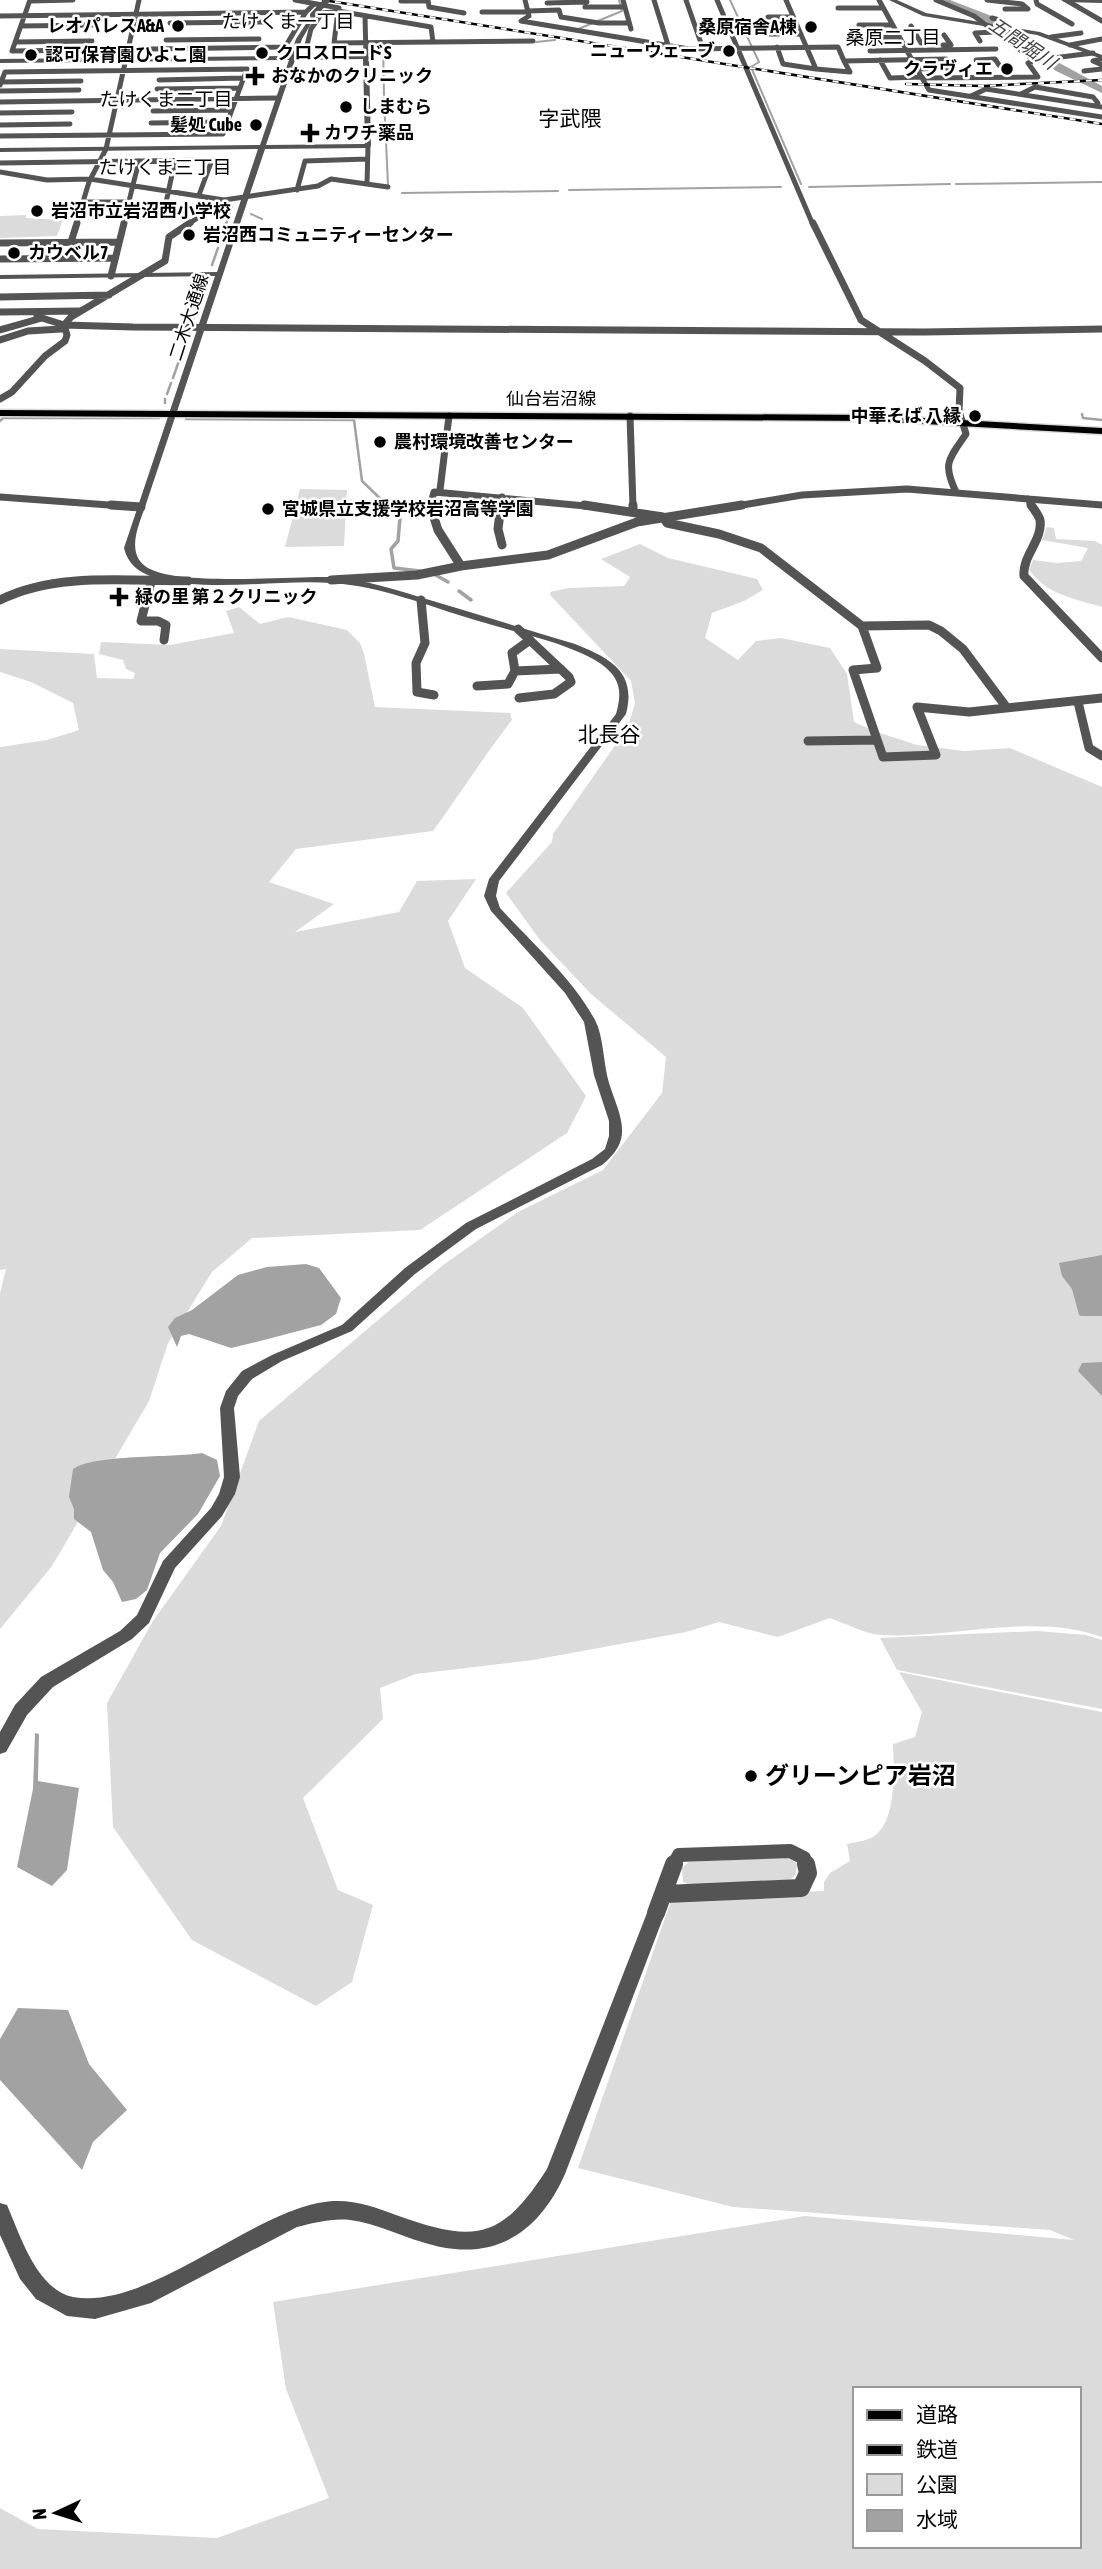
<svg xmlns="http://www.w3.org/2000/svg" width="1102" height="2569" viewBox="0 0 1102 2569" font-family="'Asap Condensed','Noto Sans JP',sans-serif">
	<rect width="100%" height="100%" fill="#fff"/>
	<!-- green -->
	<path fill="#dbdbdb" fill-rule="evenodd" d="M26 215V218L63 220 57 236 0 238V216Z
		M300 489 347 490 344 546 285 547Z
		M1047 527 1054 528 1056 539 1095 541 1102 545V607C1076 599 1044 594 1029 569L1033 560 1057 563 1081 561 1088 548 1042 540Z
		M640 544 668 558 757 579 763 590 744 601 712 613 705 638 738 660 756 641 781 638 830 648 847 674 854 722 877 732 917 745 964 751 1010 748 1102 787V1637C1032 1612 953 1639 881 1635 865 1634 845 1623 830 1618L778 1637 719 1622 686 1632 533 1660 416 1674 380 1688 383 1719 303 1798 338 1890 373 1905 352 1982 316 2006 192 1940 113 1827 107 1703 153 1621 221 1526 259 1421 443 1265 518 1212 603 1170 662 1093 666 1057 591 994 540 940 506 893 552 842 553 834 628 727 635 703 631 681 551 596 550 592 569 588 624 586 630 577 601 559Z
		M239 607 260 624 288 617 347 630 360 643 364 654 375 707 510 713 512 720C484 756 460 794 433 831L296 849 269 882 334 904 295 932 399 912 417 881 476 879 448 921 465 968 523 1008 586 1096 567 1133 420 1230 252 1238 212 1272 168 1343 149 1401 52 1566 0 1629V1293L6 1269 0 1270V747L47 740 79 730 73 703 31 682 0 672V649L94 654 97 678 133 679 135 673 126 669 123 660 99 654 101 642 170 645 234 633 226 611Z
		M1037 1631 1086 1635 1102 1640V1709L897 1670 880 1638Z
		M899 1672 1102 1712V2569H0V2508L38 2529 217 2538 329 2498 286 2389 273 2302 805 2216 1074 2240 1050 2230 733 2207 578 2168 672 1898 824 1891V1882L830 1873 850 1861 847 1844C855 1842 866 1841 873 1837 897 1822 894 1770 893 1744L915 1737 922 1712ZM855 2389H1079V2546H855Z
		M786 1857 797 1863 796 1874 788 1882 692 1886 683 1882 682 1868 689 1862Z"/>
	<!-- water -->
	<path fill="#a2a2a2" d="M1102 1255V1316H1081L1079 1315 1072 1289 1062 1276 1059 1263Z
		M306 1264 319 1268 341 1298 336 1314 321 1325 264 1340 231 1348 189 1334 181 1336 177 1347 168 1327 175 1318 192 1310 238 1275 267 1267Z
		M1102 1362V1396L1078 1371 1082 1363Z
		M202 1453 217 1460 220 1476 198 1514 160 1553 147 1590 136 1599 122 1602 113 1582 103 1570 91 1532 74 1519V1509L69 1497 73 1469C94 1454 172 1458 202 1453Z
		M35 1733 39 1734 38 1781 79 1788 67 1870 52 1886 17 1867 33 1789Z
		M18 2008 68 2010 89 2064 127 2110 93 2142 82 2170 0 2080V2039Z"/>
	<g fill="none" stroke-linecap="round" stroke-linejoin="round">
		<!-- stream-far2 -->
		<path stroke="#a2a2a2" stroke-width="2" d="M730 0 759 62 751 67 801 184
			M576 30 622 11 619 0
			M536 42 555 40
			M384 95 383 44H386
			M384 98 388 185
			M956 184 1102 182
			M809 187 950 184
			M569 190 781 187
			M402 193 558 191
			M251 214 262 219
			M226 225 232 206"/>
		<!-- stream-far1 -->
		<path stroke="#a2a2a2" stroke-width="2.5" d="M220 241 226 223
			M212 265 218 248
			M191 325 205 283
			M173 378 190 329
			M167 394 171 383
			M165 399V403
			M1082 414 1083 418 1102 420
			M186 419 354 420 362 481 389 507
			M0 421 3 418H159"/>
		<!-- stream -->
		<path stroke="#a2a2a2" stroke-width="3.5" d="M387 505 400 517 398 541 391 549 394 568 420 571
			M434 574 448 582
			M459 591 471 600"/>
		<!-- river -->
		<path fill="#a2a2a2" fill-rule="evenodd" d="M942 0H950L994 17 1050 58 1102 86V93L1056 71 987 22 942 4Z"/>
		<defs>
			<path id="primary" d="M0 410 872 415 1102 428V434L872 421 0 416Z"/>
		</defs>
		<!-- primary casing -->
		<use href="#primary" stroke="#dbdbdb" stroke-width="3"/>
		<!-- minor-far4 -->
		<path stroke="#545454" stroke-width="5" d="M30 0 12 51 285 47 306 12 314 4
			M295 0 339 8 338 11 431 27 433 42
			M428 0 429 7 464 13
			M525 0 529 16 521 21 689 49 838 47 844 61 946 59
			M623 0 631 29
			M654 0 668 45
			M686 0 703 49
			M717 0 813 225
			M786 0 816 69 850 72 844 61
			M879 0 922 78 1038 77 1028 63 1035 61 987 25
			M936 0 974 16 986 25
			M987 0 1022 4 1028 9H1005
			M1036 0 1037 4 1072 24
			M1066 0 1102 21
			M30 1 73 0
			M401 1H428
			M547 3 587 2
			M585 7H625
			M838 8H883
			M338 11 334 43 533 41
			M528 11 559 10 561 17 599 23H629
			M482 12H528
			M0 16 306 12
			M365 16 366 57
			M768 17H793
			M992 18 1003 21 1009 28
			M170 23 265 22
			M859 25H892
			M21 26 96 25
			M911 26 921 43
			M768 34H801
			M944 35 951 45H943L946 49
			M1051 37 1081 33
			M863 38 899 37
			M166 40 259 39
			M980 41 975 33 996 32
			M15 42 92 41
			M307 45 311 29 322 13 334 12
			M1070 45 1102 39
			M777 47 783 64 816 69
			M870 51 996 49
			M1053 58 1093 53
			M1102 59 1093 61 1102 65
			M880 60 890 78 922 77
			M976 60 995 59 999 65
			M917 69 949 68
			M1084 71 1102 69
			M922 78 929 90 1102 117
			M159 80 243 78
			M1 82 81 81
			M0 85 5 72 247 69 223 134 0 136
			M157 89 239 88
			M0 91 79 90
			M1021 94 1035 87 1093 97 1098 103 1096 106
			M971 96 986 89 1102 107
			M0 102 279 98
			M153 111 231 110
			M0 113 72 112
			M151 123 226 122
			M0 125 70 124
			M0 163 212 160 199 195
			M0 172 47 180 90 179 224 200 318 186 331 179 388 187
			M367 184 368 146
			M297 190 305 161 367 159
			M83 202H129
			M128 208 165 207 175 161
			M76 225 89 182 106 149 139 0
			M123 225 139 161
			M187 225 224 200"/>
		<!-- minor-far3 -->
		<path stroke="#545454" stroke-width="7" d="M813 223 861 320 925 361 960 388 959 411 966 434C949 459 942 463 956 492
			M71 242 77 223
			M0 243 119 242
			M0 259 115 258
			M111 276 124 223
			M0 297 109 295
			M0 312 80 311
			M42 318 64 325 133 327 925 332 1102 329
			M64 325 71 317 165 261 169 237 190 223
			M0 330 42 318 37 316
			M0 340 28 331 61 329
			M0 399 12 392 45 356 65 341 67 335 64 325
			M630 416 633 507
			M440 490 449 416
			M0 497 136 507
			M1028 499 1032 507
			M430 507 434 492 596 507
			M501 507 502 497
			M731 507 802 495 907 489 1102 505"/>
		<!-- minor-far2 -->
		<path stroke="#545454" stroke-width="9" d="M111 505 141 507
			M430 505 438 530 461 566
			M501 505 498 529 502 545
			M584 505 663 517 667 523 719 534 761 548 862 626 929 625 941 631 963 649 1007 708
			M633 505V510
			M1031 505C1034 509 1039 516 1040 520 1043 540 1022 556 1024 576L1102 658
			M331 580 417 575 461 566 548 555 637 522 742 505
			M151 582 141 621H158L166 625 164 640
			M0 600C55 572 128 581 188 581
			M421 600 425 643 416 663 417 692 434 695
			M862 626 877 668 853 670 883 757 936 755 917 707 969 712 1102 698
			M518 629 569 677 571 682 554 694 519 698
			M515 671 561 669
			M477 686 508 684 515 671 512 653 530 640
			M1078 702 1089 748 1102 756
			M808 741 877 740"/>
		<!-- minor-far1 -->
		<path stroke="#545454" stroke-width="14" d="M673 1866 679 1855 790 1851 804 1858 806 1866"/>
		<!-- minor -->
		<path stroke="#545454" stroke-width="18" d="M665 1894 801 1888 808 1873 806 1864
			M656 1913 674 1864"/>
		<!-- tertiary -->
		<path fill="#545454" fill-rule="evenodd" d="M889 0H897L926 13 1040 32 1102 55V59L1037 35 923 16Z
			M1061 0H1102V3L1064 2Z
			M313 13 316 15 302 39 296 56 366 55 369 57 371 146 368 148 265 149 148 498C142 519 124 550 145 566 172 587 291 576 329 577 365 579 399 591 433 601 480 615 528 630 575 644 610 658 637 672 626 714L499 881 496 896 500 908C532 943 572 978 595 1020 604 1037 603 1063 609 1083 620 1117 635 1139 602 1165L476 1229 415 1274 352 1331 282 1361 252 1379 238 1396 234 1408 240 1477 235 1494 222 1516 175 1568 149 1623 132 1639 53 1687 27 1715 6 1752 0 1754V1732L15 1705 41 1677 120 1631 137 1615 163 1561 211 1508 219 1494 224 1477 220 1408 226 1391 242 1371 272 1355 342 1325 405 1268 466 1223 592 1159 605 1149 609 1136V1121L594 1075 584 1022 565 993 491 911 484 896 489 879 616 714C620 700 622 686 612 674 604 664 592 658 581 653 548 638 510 631 475 620 428 606 380 586 332 583 276 579 211 593 157 578 141 574 128 565 124 548L215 276 0 279V275L217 272 258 149 0 152V148L260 145 289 60 0 63V59L290 56 296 39ZM363 59 365 144 266 145 295 60Z
			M656 1905 662 1908 665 1913 565 2174C537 2237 489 2264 422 2242 398 2235 375 2223 350 2220 332 2218 314 2223 297 2227L151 2303 95 2319 67 2316 36 2299 20 2279 0 2235V2203L7 2205C20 2235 37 2290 73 2297 146 2310 244 2218 318 2203 347 2197 370 2205 396 2215 474 2243 501 2241 547 2169L647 1913 650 1908Z"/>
		<!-- primary -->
		<use href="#primary" fill="#000" fill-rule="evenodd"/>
		<defs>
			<path id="rail" d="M323 0 1102 124
				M906 84 983 86 1102 80"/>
		</defs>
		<!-- rail casing -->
		<use href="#rail" stroke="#000" stroke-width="2.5"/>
		<!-- rail -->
		<use href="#rail" stroke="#fff" stroke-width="2" stroke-dasharray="6" stroke-linecap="butt"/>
		<!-- tertiary-bridge -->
		<path stroke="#545454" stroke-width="6" d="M313 15 327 0"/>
	</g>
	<!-- markers -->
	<g fill="#000" stroke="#fff" stroke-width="2.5">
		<circle cx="178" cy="26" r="7"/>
		<circle cx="811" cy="27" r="7"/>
		<circle cx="729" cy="51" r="7"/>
		<circle cx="262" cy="53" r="7"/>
		<circle cx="31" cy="55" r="7"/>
		<circle cx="1007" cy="69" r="7"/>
		<path d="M251.5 65.5h7v7h7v7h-7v7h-7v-7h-7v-7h7z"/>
		<circle cx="346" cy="107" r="7"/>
		<circle cx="256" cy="125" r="7"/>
		<path d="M306.5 122.5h7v7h7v7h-7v7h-7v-7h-7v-7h7z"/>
		<circle cx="37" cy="211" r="7"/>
		<circle cx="189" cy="235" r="7"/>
		<circle cx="14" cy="253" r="7"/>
		<circle cx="975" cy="416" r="7"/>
		<circle cx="380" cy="442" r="7"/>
		<circle cx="268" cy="509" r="7"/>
		<path d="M115.5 586.5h7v7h7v7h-7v7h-7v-7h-7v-7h7z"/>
		<circle cx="751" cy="1776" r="7"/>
	</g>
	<g text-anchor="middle" stroke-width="5" stroke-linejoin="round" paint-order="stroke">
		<!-- far-poi labels -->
		<g font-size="18" font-weight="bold" fill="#000" stroke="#fff" text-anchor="start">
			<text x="164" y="32" text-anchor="end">レオパレスA&amp;A</text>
			<text x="797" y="33" text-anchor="end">桑原宿舎A棟</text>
			<text x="715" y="57" text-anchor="end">ニューウェーブ</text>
			<text x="276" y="59">クロスロードS</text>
			<text x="45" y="61">認可保育園ひよこ園</text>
			<text x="993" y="75" text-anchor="end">クラヴィエ</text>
			<text x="271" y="82">おなかのクリニック</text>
			<text x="360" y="113">しまむら</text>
			<text x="242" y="131" text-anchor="end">髪処 Cube</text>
			<text x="324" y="139">カワチ薬品</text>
			<text x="51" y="217">岩沼市立岩沼西小学校</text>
			<text x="203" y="241">岩沼西コミュニティーセンター</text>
			<text x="28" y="259">カウベル7</text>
			<text x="961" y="422" text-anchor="end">中華そば 八縁</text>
			<text x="394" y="448">農村環境改善センター</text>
			<text x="282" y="515">宮城県立支援学校岩沼高等学園</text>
			<text x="135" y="603">緑の里 第２クリニック</text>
		</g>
		<!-- far-street labels -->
		<g font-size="18" fill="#000" stroke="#fff">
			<text transform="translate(189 317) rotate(-72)" y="6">二木大通線</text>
			<text x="551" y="405">仙台岩沼線</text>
		</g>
		<!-- far-neighbourhood labels -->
		<g font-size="19" fill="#000" stroke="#fff">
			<text x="288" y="28">たけくま一丁目</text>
			<text x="893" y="44">桑原二丁目</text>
			<text x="166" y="106">たけくま二丁目</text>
			<text x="165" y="174">たけくま三丁目</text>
		</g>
		<!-- far-water labels -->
		<g font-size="19" font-style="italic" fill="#434343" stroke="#fff">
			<text transform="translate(1023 43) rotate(34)" y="7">五間堀川</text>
		</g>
		<!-- far-quarter labels -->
		<g font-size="21" fill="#000" stroke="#fff">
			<text x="570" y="126">字武隈</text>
			<text x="609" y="742">北長谷</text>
		</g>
		<!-- near-poi labels -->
		<g font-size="24" font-weight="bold" fill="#000" stroke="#fff" text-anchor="start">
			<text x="765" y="1784">グリーンピア岩沼</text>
		</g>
	</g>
	<!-- legend -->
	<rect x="853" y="2387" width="228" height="161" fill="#ffffff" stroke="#999999" stroke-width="2"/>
	<rect x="867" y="2410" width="35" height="10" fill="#000000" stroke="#999999" stroke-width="2"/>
	<text x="916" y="2422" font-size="21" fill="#000000">道路</text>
	<rect x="867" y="2445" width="35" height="10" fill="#000000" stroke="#999999" stroke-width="2"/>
	<text x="916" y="2457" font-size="21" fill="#000000">鉄道</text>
	<rect x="867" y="2474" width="35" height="21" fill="#dbdbdb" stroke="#999999" stroke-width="2"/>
	<text x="916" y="2492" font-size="21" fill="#000000">公園</text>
	<rect x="867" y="2510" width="35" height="21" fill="#a2a2a2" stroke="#999999" stroke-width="2"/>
	<text x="916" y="2527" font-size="21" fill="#000000">水域</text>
	<!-- north arrow -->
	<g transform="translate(56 2513) rotate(266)" stroke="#ffffff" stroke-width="5" paint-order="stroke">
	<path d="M0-5L12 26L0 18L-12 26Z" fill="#000000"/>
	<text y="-10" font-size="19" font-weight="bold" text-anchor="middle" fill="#000000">N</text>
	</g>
</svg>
